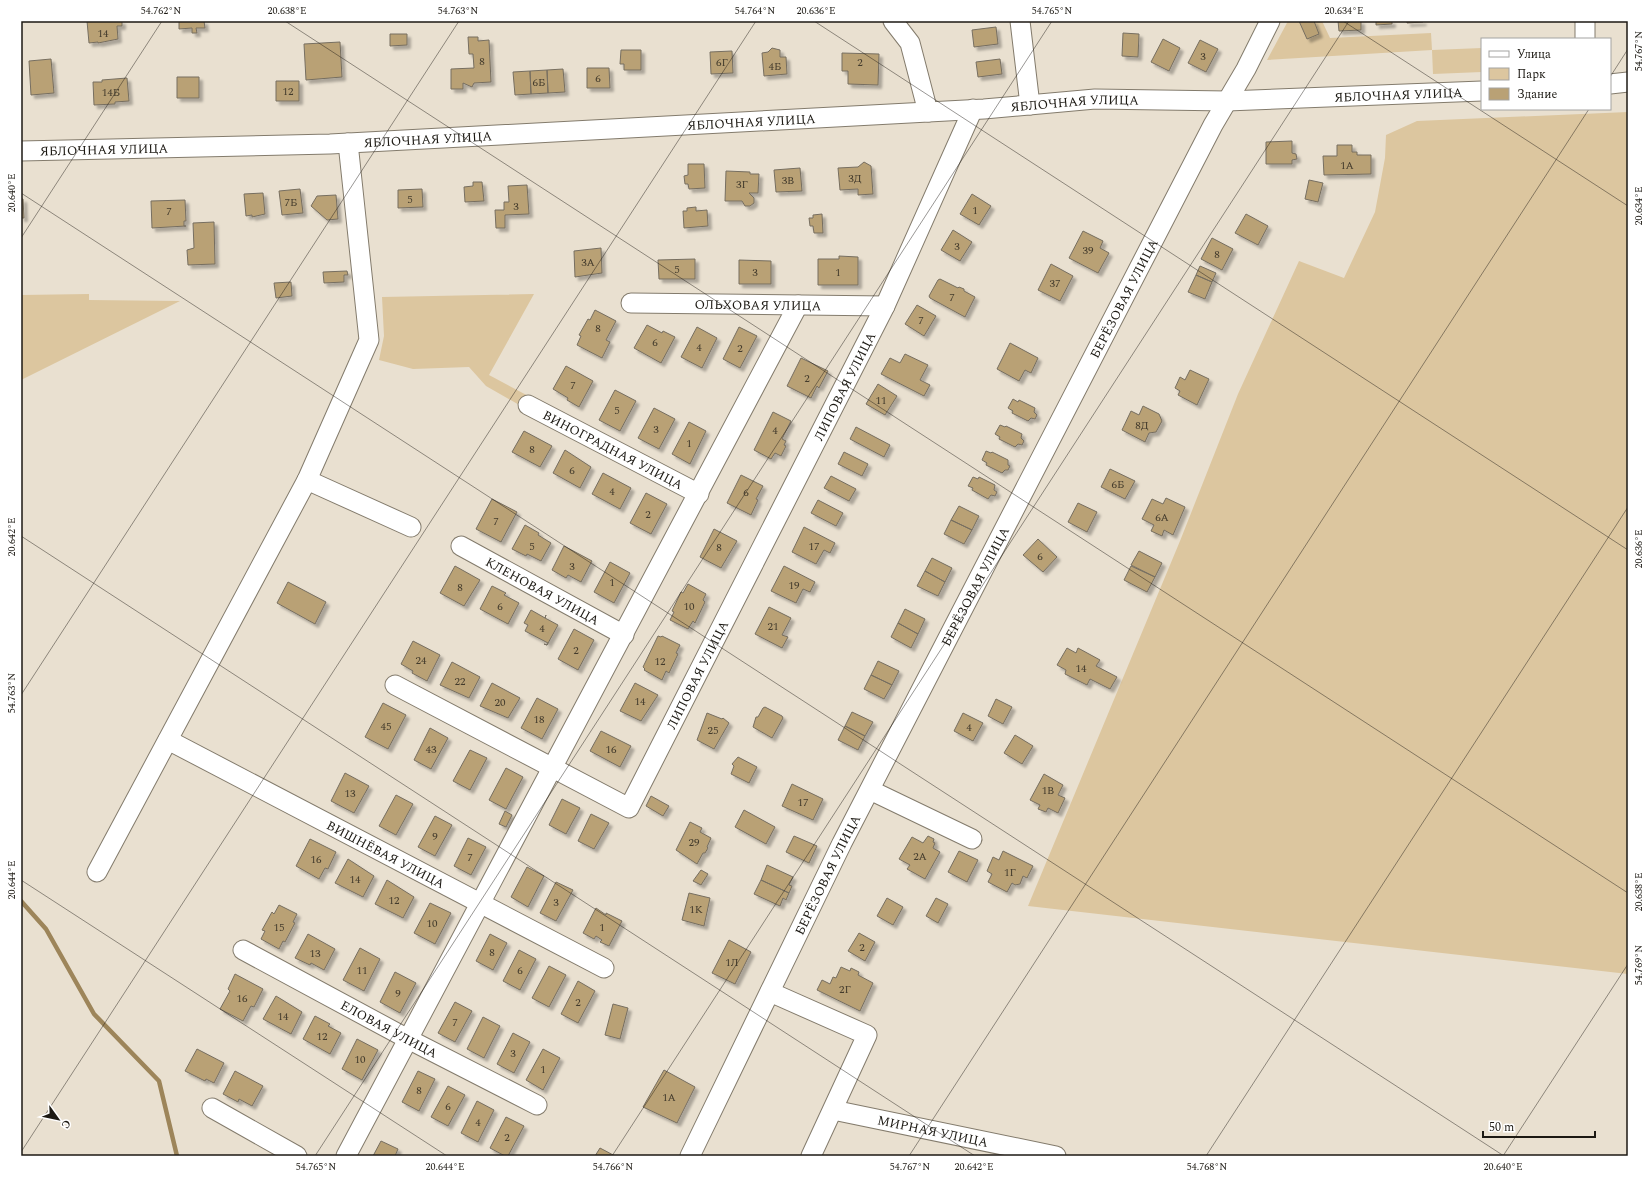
<svg xmlns="http://www.w3.org/2000/svg" width="1649" height="1177" viewBox="0 0 1649 1177" font-family="Spectral,serif">
	<defs>
		<filter id="shadow"><feDropShadow dx="3.5" dy="3.5" stdDeviation="1" flood-color="#0004"/></filter>
	</defs>
	<rect width="100%" height="100%" fill="#e9e0d0"/>
	<!-- green -->
	<path fill="#dcc69f" d="M1288 21H1322L1330 38 1431 33 1432 50 1482 48V72L1433 74 1432 50 1267 60Z
		M1628 112V974L1028 906 1180 541 1238 394 1299 261 1344 278 1375 212 1385 158 1386 135 1417 121Z
		M89 294V300L180 301 21 380V295Z
		M534 294 489 375 534 399 528 410 486 386 469 367 413 369 379 360 384 336 382 297Z"/>
	<g fill="none" stroke-linecap="round" stroke-linejoin="round">
		<!-- stream -->
		<path stroke="#9d855a" stroke-width="4.5" d="M21 901 46 929 94 1014 159 1081 177 1156"/>
	</g>
	<!-- building -->
	<path fill="#b9a175" stroke="#766e60" filter="url(#shadow)" d="M87 21H122V26H117L118 39 98 43V42L89 43Z
		M179 21H204L205 28H196L197 33H192V28L179 29Z
		M1299 21H1314L1319 34 1307 39Z
		M1338 21H1361V30L1339 31Z
		M1376 21H1392V24L1376 25Z
		M1407 21H1423V22L1407 23Z
		M996 27 998 44 974 47 972 30Z
		M1123 33 1139 34 1138 57 1122 56Z
		M390 34H407V45L390 46Z
		M468 37H478V41L489 40 491 82 474 83 472 87 463 83V89H451V69L474 68 473 54H469Z
		M1163 39 1180 48 1169 71 1151 62Z
		M1200 40 1218 49 1206 72 1188 63Z
		M340 42 342 77 306 80 304 44Z
		M772 48 780 50V57H786L787 74 764 76 762 53 768 52Z
		M621 50H641V70H624V64H620Z
		M732 51 733 73 711 74 710 52Z
		M842 53 879 54 878 85 848 84V71H842Z
		M51 59 54 93 31 95 29 61Z
		M1000 59 1002 74 978 77 976 62Z
		M587 68H609L610 88H587Z
		M563 69 565 92 548 93 547 70Z
		M547 70 548 93 531 94 530 71Z
		M530 71 531 94 515 95 513 72Z
		M177 77H199V98H177Z
		M127 78 129 101 115 102V104L94 105 93 82H102V80Z
		M276 81H299V101H276Z
		M1292 141V153L1296 154 1297 159 1292 160V164H1266V142Z
		M1337 145H1352V152H1357V155H1371V174L1324 175 1323 156H1337Z
		M864 162 871 166 873 194 858 195V189L840 190 838 168 858 167Z
		M688 164H704L705 188 689 189 688 184H685L684 176 688 175Z
		M800 168 802 191 776 192 774 170Z
		M726 171 750 172V174H759L758 193H749L754 198V203L750 206H745L742 201H725Z
		M1309 180 1323 183 1318 202 1305 199Z
		M473 182H482L484 201 465 202 464 187 473 186Z
		M527 185 529 214 505 215V228H496L495 210H504V202H509L508 186Z
		M300 189 303 213 282 215 279 191Z
		M422 189 423 207 398 208V190Z
		M263 193 265 214 252 217V215L246 216 244 194Z
		M972 194 991 206 979 225 960 214Z
		M336 195 338 219 327 220 311 206 317 196Z
		M21 199H23L24 218H21Z
		M185 200 186 221H184V226H186L152 228 151 201Z
		M696 207V211L707 210 708 226 684 228 683 211H687V208Z
		M822 214 823 233H814L813 226H810L809 218H813V215Z
		M1246 214 1268 226 1258 245 1235 233Z
		M214 222 215 264 188 265 187 250 194 248 193 223Z
		M953 230 972 242 960 261 941 250Z
		M1083 231 1103 241 1100 248 1109 253 1098 273 1069 258Z
		M1212 238 1233 249 1222 270 1201 259Z
		M601 248 602 273 575 277 574 251Z
		M839 256 858 257V285H818V259H839Z
		M695 259V279H659L658 260Z
		M739 260 771 261V284H739Z
		M1051 264 1073 276 1060 301 1038 290Z
		M1200 266 1216 273 1212 282 1196 275Z
		M347 271 348 275H344V282L324 283 323 272Z
		M1196 275 1212 282 1205 299 1188 292Z
		M940 279 958 288 959 287 964 289V291L975 297 965 317 930 298 929 296 938 280Z
		M291 282 292 296 276 298 274 283Z
		M917 305 936 316 924 336 905 324Z
		M595 310 616 321 606 340 610 342 602 358 577 345 581 336 579 335 588 319 590 320Z
		M647 325 662 333 663 331 675 337 661 363 634 348Z
		M697 327 717 338 702 368 681 357Z
		M739 327 757 336 740 368 723 359Z
		M1010 343 1038 358 1031 373 1025 370 1019 381 997 369Z
		M905 354 928 365 920 380 930 385 924 396 881 374 890 358 900 363Z
		M801 358 828 371 819 388 817 386 811 398 787 386Z
		M566 366 593 381 579 407 567 400 568 398 553 389Z
		M1190 370 1209 379 1197 405 1178 395 1180 391 1175 388 1180 377 1185 380Z
		M878 384 897 396 885 415 866 404Z
		M615 390 636 401 620 431 599 420Z
		M1013 399 1018 402 1019 400 1035 408 1034 412 1037 415 1035 419 1031 418 1028 421 1012 413 1013 411 1008 408Z
		M1143 406 1159 414 1162 421 1156 432 1149 433 1145 442 1122 430 1131 411 1139 415Z
		M654 408 675 419 659 449 638 438Z
		M773 412 791 421 782 439 786 441 784 445 786 446 781 456 775 453 771 459 754 450Z
		M689 422 706 431 690 464 672 454Z
		M1000 425 1005 427 1006 426 1022 434 1021 438 1024 441 1022 445 1018 444 1015 447 999 439 1000 437 995 434Z
		M856 427 890 445 884 457 850 439Z
		M524 431 552 446 540 467 512 452Z
		M565 450 591 467 580 488 553 473Z
		M986 451 991 453 992 452 1008 460V465L1010 466 1008 470H1005L1002 473 986 465 987 463 982 460Z
		M844 452 868 464 862 476 838 464Z
		M1110 469 1135 481 1125 499 1101 487Z
		M603 473 631 488 620 509 592 494Z
		M741 475 763 486 756 499 758 500 751 515 727 503Z
		M831 476 856 489 849 501 824 488Z
		M973 477 978 479 979 477 995 485 994 490 997 492 995 496 991 495 988 499 972 490 973 488 968 486Z
		M646 493 667 504 651 534 630 523Z
		M1166 498 1185 507 1173 535 1164 530 1162 536 1151 531 1154 525 1142 519 1152 499 1163 504Z
		M492 499 517 512 501 542 476 529Z
		M818 500 843 513 836 526 811 513Z
		M1078 503 1097 512 1087 532 1068 522Z
		M959 506 979 516 972 530 951 520Z
		M951 520 972 530 964 544 944 534Z
		M525 525 539 533 538 535 551 543 541 561 527 554 526 556 512 549Z
		M804 527 835 543 830 553 824 550 816 564 792 552Z
		M714 529 737 541 721 568 700 557Z
		M1038 539 1057 557 1043 572 1023 555Z
		M564 546 592 561 581 582 568 575 566 578 552 570Z
		M1139 551 1162 563 1155 577 1131 565Z
		M932 558 952 568 945 582 925 571Z
		M610 562 630 573 614 603 594 592Z
		M455 566 480 580 464 606 440 593Z
		M784 566 815 582 810 592 803 589 796 603 771 591Z
		M1131 566 1155 577 1147 592 1124 580Z
		M925 571 945 582 938 596 917 586Z
		M288 582 326 602 315 624 277 603Z
		M688 584 706 594 703 600 705 602 695 623 693 621 688 629 670 620 674 612 672 611 681 592 683 593Z
		M492 586 506 593 504 595 519 603 508 624 480 609Z
		M769 607 791 618 782 635 788 637 782 648 755 634Z
		M905 609 925 619 918 634 898 623Z
		M531 610 545 618 546 615 545 618 558 625 547 645 544 644 547 645 548 643 525 631 528 625 524 623Z
		M898 623 918 634 911 648 891 637Z
		M574 629 594 640 578 670 558 659Z
		M658 636 661 637 662 636 680 645 676 653 678 654 669 673 666 671 662 680 644 670 645 669 643 667Z
		M413 641 440 655 427 681 412 673 413 671 401 664Z
		M1067 648 1076 653 1078 648 1100 660 1096 666 1117 677 1110 689 1090 679 1087 685 1065 674 1066 670 1057 665Z
		M878 661 899 671 892 685 871 675Z
		M452 662 480 677 469 698 440 685Z
		M871 675 892 685 884 699 864 689Z
		M492 683 520 698 508 718 480 706Z
		M635 683 658 695 641 721 620 711Z
		M537 698 558 709 542 739 521 728Z
		M996 699 1012 707 1003 724 988 716Z
		M383 703 406 715 388 749 365 737Z
		M765 707 782 716 783 718 772 738 753 727 756 717H758L763 708Z
		M852 712 873 722 865 736 845 726Z
		M707 713 722 719 723 718 729 723 714 749 697 740Z
		M963 713 983 723 973 741 954 731Z
		M845 726 865 736 858 750 838 740Z
		M430 728 448 738 431 769 414 760Z
		M601 731 631 746 620 767 590 751Z
		M1015 735 1033 746 1022 764 1004 753Z
		M470 750 487 758 470 790 453 781Z
		M738 757 757 767 749 783 731 774 734 766 732 764Z
		M506 768 523 777 506 809 489 800Z
		M345 773 369 786 354 813 331 801Z
		M1044 774 1063 785 1058 795 1065 798 1058 813 1048 808 1046 812 1038 809 1040 805 1030 800Z
		M792 784 823 799 813 820 782 806Z
		M396 795 413 804 396 835 379 826Z
		M651 796 669 806 663 816 646 806Z
		M562 799 580 808 566 834 549 825Z
		M744 810 775 827 766 844 735 827Z
		M505 811 512 815 506 827 499 824Z
		M591 814 609 823 594 849 578 841Z
		M435 816 452 825 435 856 418 847Z
		M690 822 702 828 700 832 711 838 707 847 708 848 705 853H703L697 864 676 850Z
		M794 836 817 846 809 863 786 852Z
		M928 836 934 839 933 842 935 843 933 848 940 852 925 879 907 869 910 865 899 859 912 837 923 843Z
		M468 838 486 847 471 875 454 866Z
		M310 839 336 852 328 869 325 868 319 879 296 866Z
		M959 851 978 860 967 882 948 872Z
		M1003 851 1033 866 1027 878 1023 876 1020 884 1015 885 1012 883 1007 892 988 882 992 874 987 871 993 857 999 860Z
		M348 859 374 876 363 897 335 883Z
		M767 865 793 877 789 885 792 886 789 893 761 880Z
		M527 867 544 876 528 907 511 897Z
		M701 870 708 874 701 885 693 881Z
		M387 880 414 897 403 918 375 904Z
		M761 880 789 893 786 900 783 898 780 906 754 894Z
		M556 882 573 890 556 921 540 913Z
		M689 893 710 898 704 926 682 920Z
		M887 898 903 907 893 925 877 916Z
		M936 898 948 904 938 923 926 916Z
		M430 903 451 913 435 944 414 933Z
		M279 905 297 914 293 922 295 923 285 942 283 941 279 949 261 939 265 931 262 930 272 912 274 914Z
		M596 908 606 915V913L622 921 609 946 600 942 602 940 596 936 594 939 583 933Z
		M859 933 875 942 865 961 848 951Z
		M308 934 335 949 324 970 311 963 310 965 295 958Z
		M490 934 507 943 493 970 476 961Z
		M729 940 751 952 735 984 712 973Z
		M360 948 380 959 364 991 343 980Z
		M519 950 536 959 520 990 503 981Z
		M549 966 566 975 549 1007 532 998Z
		M841 967 850 971 851 968 859 972 858 975 873 983 860 1011 817 990 822 980 830 984 833 977 836 978Z
		M395 972 416 983 400 1013 380 1002Z
		M235 974 263 989 254 1007 251 1006 243 1021 220 1009 230 991 228 989Z
		M578 981 595 991 578 1023 561 1014Z
		M276 996 302 1012 291 1034 263 1019Z
		M455 1002 472 1011 455 1042 438 1033Z
		M613 1004 628 1008 620 1039 605 1035Z
		M315 1016 330 1024 328 1026 341 1033 330 1054 303 1039Z
		M483 1017 500 1026 484 1058 467 1049Z
		M513 1033 530 1042 514 1073 497 1064Z
		M357 1039 378 1050 362 1080 342 1069Z
		M197 1049 224 1063 214 1083 206 1079 205 1081 185 1071Z
		M543 1049 560 1058 543 1090 526 1080Z
		M664 1070 695 1087 677 1123 643 1107Z
		M235 1071 263 1086 252 1106 239 1099 238 1102 223 1094Z
		M418 1071 435 1079 419 1111 402 1102Z
		M448 1086 465 1095 448 1126 431 1117Z
		M477 1101 494 1110 478 1142 461 1133Z
		M506 1117 524 1126 508 1156H505L490 1148Z
		M381 1141 398 1149 395 1156H373Z
		M600 1148 615 1156H595Z"/>
	<g fill="none" stroke-linecap="round" stroke-linejoin="round">
		<defs>
			<g id="minor">
				<path d="M893 21 910 43 928 112"/>
				<path d="M1020 21 1030 105"/>
				<path d="M1585 21V39"/>
				<path d="M1610 84 1628 82"/>
				<path id="s1" d="M21 151 330 144 984 109 1095 99 1227 101 1482 91"/>
				<path id="s2" d="M631 303 885 306"/>
				<path id="s3" d="M528 405 699 494"/>
				<path d="M307 480 411 527"/>
				<path id="s4" d="M461 546 624 635"/>
				<path id="s5" d="M395 685 629 808 885 306 973 109"/>
				<path id="s6" d="M168 740 604 968"/>
				<path d="M870 790 972 839"/>
				<path d="M97 872 307 480 369 340 348 143"/>
				<path id="s7" d="M243 950 408 1039 537 1105"/>
				<path d="M770 992 867 1035 811 1156"/>
				<path d="M212 1108 297 1156"/>
				<path id="s8" d="M833 1110 1056 1156"/>
				<path d="M346 1156 798 305"/>
				<path id="s9" d="M690 1156 842 843 1213 125 1246 69 1270 21"/>
			</g>
		</defs>
		<!-- minor casing -->
		<use href="#minor" stroke="#837b6c" stroke-width="21"/>
		<!-- minor -->
		<use href="#minor" stroke="#fff" stroke-width="19"/>
	</g>
	<!-- ticks -->
	<path fill="none" stroke="#1c1913" stroke-width="1" stroke-opacity="0.45" d="M285 21 1628 893M814 21 1628 550M1343 21 1628 206M1610 77 1628 49M21 193 1504 1156M21 238 162 21M21 536 975 1156M21 695 459 21M21 880 447 1156M21 1152 756 21M315 1156 1052 21M612 1156 1349 21M909 1156 1589 109M1206 1156 1628 507M1503 1156 1628 964"/>
	<g text-anchor="middle" stroke-width="3" stroke-linejoin="round" paint-order="stroke">
		<!-- number labels -->
		<g font-size="11" fill="#433b2c">
			<text x="103" y="37">14</text>
			<text x="1203" y="60">3</text>
			<text x="482" y="65">8</text>
			<text x="722" y="66">6Г</text>
			<text x="860" y="66">2</text>
			<text x="775" y="70">4Б</text>
			<text x="598" y="82">6</text>
			<text x="539" y="86">6Б</text>
			<text x="288" y="95">12</text>
			<text x="111" y="96">14Б</text>
			<text x="1347" y="169">1А</text>
			<text x="855" y="182">3Д</text>
			<text x="788" y="184">3В</text>
			<text x="742" y="188">3Г</text>
			<text x="410" y="203">5</text>
			<text x="291" y="206">7Б</text>
			<text x="516" y="210">3</text>
			<text x="975" y="214">1</text>
			<text x="169" y="215">7</text>
			<text x="957" y="250">3</text>
			<text x="1088" y="254">39</text>
			<text x="1217" y="258">8</text>
			<text x="588" y="266">3А</text>
			<text x="677" y="273">5</text>
			<text x="755" y="276">3</text>
			<text x="838" y="276">1</text>
			<text x="1055" y="287">37</text>
			<text x="952" y="301">7</text>
			<text x="921" y="324">7</text>
			<text x="598" y="332">8</text>
			<text x="655" y="346">6</text>
			<text x="699" y="351">4</text>
			<text x="740" y="352">2</text>
			<text x="807" y="382">2</text>
			<text x="573" y="389">7</text>
			<text x="881" y="404">11</text>
			<text x="617" y="414">5</text>
			<text x="1142" y="429">8Д</text>
			<text x="656" y="433">3</text>
			<text x="775" y="434">4</text>
			<text x="689" y="447">1</text>
			<text x="532" y="453">8</text>
			<text x="572" y="474">6</text>
			<text x="1118" y="488">6Б</text>
			<text x="612" y="495">4</text>
			<text x="746" y="496">6</text>
			<text x="648" y="518">2</text>
			<text x="1162" y="521">6А</text>
			<text x="496" y="525">7</text>
			<text x="532" y="550">5</text>
			<text x="814" y="550">17</text>
			<text x="719" y="551">8</text>
			<text x="1040" y="560">6</text>
			<text x="572" y="570">3</text>
			<text x="612" y="586">1</text>
			<text x="794" y="589">19</text>
			<text x="460" y="591">8</text>
			<text x="500" y="610">6</text>
			<text x="689" y="610">10</text>
			<text x="773" y="630">21</text>
			<text x="542" y="632">4</text>
			<text x="576" y="654">2</text>
			<text x="421" y="664">24</text>
			<text x="660" y="665">12</text>
			<text x="1081" y="672">14</text>
			<text x="460" y="685">22</text>
			<text x="640" y="705">14</text>
			<text x="500" y="706">20</text>
			<text x="539" y="723">18</text>
			<text x="386" y="730">45</text>
			<text x="969" y="731">4</text>
			<text x="713" y="734">25</text>
			<text x="431" y="753">43</text>
			<text x="611" y="753">16</text>
			<text x="1048" y="794">1В</text>
			<text x="350" y="797">13</text>
			<text x="803" y="806">17</text>
			<text x="435" y="840">9</text>
			<text x="694" y="846">29</text>
			<text x="920" y="860">2А</text>
			<text x="470" y="861">7</text>
			<text x="316" y="863">16</text>
			<text x="1010" y="876">1Г</text>
			<text x="355" y="883">14</text>
			<text x="394" y="904">12</text>
			<text x="556" y="906">3</text>
			<text x="696" y="913">1К</text>
			<text x="432" y="927">10</text>
			<text x="279" y="931">15</text>
			<text x="602" y="931">1</text>
			<text x="862" y="951">2</text>
			<text x="492" y="956">8</text>
			<text x="315" y="957">13</text>
			<text x="732" y="966">1Л</text>
			<text x="362" y="974">11</text>
			<text x="520" y="974">6</text>
			<text x="845" y="993">2Г</text>
			<text x="398" y="997">9</text>
			<text x="242" y="1002">16</text>
			<text x="578" y="1006">2</text>
			<text x="283" y="1020">14</text>
			<text x="455" y="1026">7</text>
			<text x="322" y="1040">12</text>
			<text x="513" y="1057">3</text>
			<text x="360" y="1063">10</text>
			<text x="543" y="1073">1</text>
			<text x="419" y="1094">8</text>
			<text x="669" y="1101">1А</text>
			<text x="448" y="1110">6</text>
			<text x="478" y="1126">4</text>
			<text x="507" y="1141">2</text>
		</g>
		<!-- street labels -->
		<g font-size="13" fill="#1c1913" stroke="#fff">
			<text dy="5" stroke="none"><textPath href="#s1" startOffset="1379">ЯБЛОЧНАЯ УЛИЦА</textPath></text>
			<text dy="5" stroke="none"><textPath href="#s1" startOffset="1055">ЯБЛОЧНАЯ УЛИЦА</textPath></text>
			<text dy="5" stroke="none"><textPath href="#s1" startOffset="731">ЯБЛОЧНАЯ УЛИЦА</textPath></text>
			<text dy="5" stroke="none"><textPath href="#s1" startOffset="407">ЯБЛОЧНАЯ УЛИЦА</textPath></text>
			<text dy="5" stroke="none"><textPath href="#s1" startOffset="83">ЯБЛОЧНАЯ УЛИЦА</textPath></text>
			<text dy="5" stroke="none"><textPath href="#s9" startOffset="961">БЕРЁЗОВАЯ УЛИЦА</textPath></text>
			<text dy="5" stroke="none"><textPath href="#s2" startOffset="127">ОЛЬХОВАЯ УЛИЦА</textPath></text>
			<text dy="5" stroke="none"><textPath href="#s5" startOffset="738">ЛИПОВАЯ УЛИЦА</textPath></text>
			<text dy="5" stroke="none"><textPath href="#s3" startOffset="96">ВИНОГРАДНАЯ УЛИЦА</textPath></text>
			<text dy="5" stroke="none"><textPath href="#s9" startOffset="637">БЕРЁЗОВАЯ УЛИЦА</textPath></text>
			<text dy="5" stroke="none"><textPath href="#s4" startOffset="93">КЛЕНОВАЯ УЛИЦА</textPath></text>
			<text dy="5" stroke="none"><textPath href="#s5" startOffset="414">ЛИПОВАЯ УЛИЦА</textPath></text>
			<text dy="5" stroke="none"><textPath href="#s6" startOffset="246">ВИШНЁВАЯ УЛИЦА</textPath></text>
			<text dy="5" stroke="none"><textPath href="#s9" startOffset="313">БЕРЁЗОВАЯ УЛИЦА</textPath></text>
			<text dy="5" stroke="none"><textPath href="#s7" startOffset="166">ЕЛОВАЯ УЛИЦА</textPath></text>
			<text dy="5" stroke="none"><textPath href="#s8" startOffset="102">МИРНАЯ УЛИЦА</textPath></text>
		</g>
	</g>
	<!-- border -->
	<rect width="1649" height="1177" fill="none" stroke="#ffffff" stroke-width="44"/>
	<!-- legend -->
	<rect x="1481" y="38" width="130" height="72" fill="#ffffff" stroke="#a4a3a1"/>
	<rect x="1489" y="51" width="20" height="6" fill="#ffffff" stroke="#a4a3a1"/>
	<text x="1517" y="58" font-size="12" fill="#1c1913">Улица</text>
	<rect x="1489" y="68" width="20" height="12" fill="#dcc69f" stroke="#a4a3a1"/>
	<text x="1517" y="78" font-size="12" fill="#1c1913">Парк</text>
	<rect x="1489" y="88" width="20" height="12" fill="#b9a175" stroke="#a4a3a1"/>
	<text x="1517" y="98" font-size="12" fill="#1c1913">Здание</text>
	<!-- north arrow -->
	<g transform="translate(58 1119) rotate(123)" stroke="#ffffff" stroke-width="3" paint-order="stroke">
	<path d="M0-3L7 15L0 10L-7 15Z" fill="#1c1913"/>
	<text y="-6" font-size="11" font-weight="bold" text-anchor="middle" fill="#1c1913">С</text>
	</g>
	<!-- scale -->
	<path d="M1483 1131v6h112v-6" fill="none" stroke="#1c1913" stroke-width="2"/>
	<text x="1489" y="1131" font-size="12" fill="#1c1913" stroke="#ffffff" stroke-width="3" paint-order="stroke">50 m</text>
	<rect x="22" y="22" width="1605" height="1133" fill="none" stroke="#1c1913" stroke-width="1.5"/>
	<g font-size="10" text-anchor="middle" fill="#1c1913">
		<text x="161" y="14">54.762°N</text>
		<text x="287" y="14">20.638°E</text>
		<text x="458" y="14">54.763°N</text>
		<text x="755" y="14">54.764°N</text>
		<text x="816" y="14">20.636°E</text>
		<text x="1052" y="14">54.765°N</text>
		<text x="1344" y="14">20.634°E</text>
		<text transform="translate(1638 51) rotate(-90)" y="4">54.767°N</text>
		<text transform="translate(11 193) rotate(-90)" y="4">20.640°E</text>
		<text transform="translate(1638 206) rotate(-90)" y="4">20.634°E</text>
		<text transform="translate(11 537) rotate(-90)" y="4">20.642°E</text>
		<text transform="translate(1638 549) rotate(-90)" y="4">20.636°E</text>
		<text transform="translate(11 693) rotate(-90)" y="4">54.763°N</text>
		<text transform="translate(11 880) rotate(-90)" y="4">20.644°E</text>
		<text transform="translate(1638 892) rotate(-90)" y="4">20.638°E</text>
		<text transform="translate(1638 965) rotate(-90)" y="4">54.769°N</text>
		<text x="316" y="1170">54.765°N</text>
		<text x="445" y="1170">20.644°E</text>
		<text x="613" y="1170">54.766°N</text>
		<text x="910" y="1170">54.767°N</text>
		<text x="974" y="1170">20.642°E</text>
		<text x="1207" y="1170">54.768°N</text>
		<text x="1503" y="1170">20.640°E</text>
	</g>
</svg>
